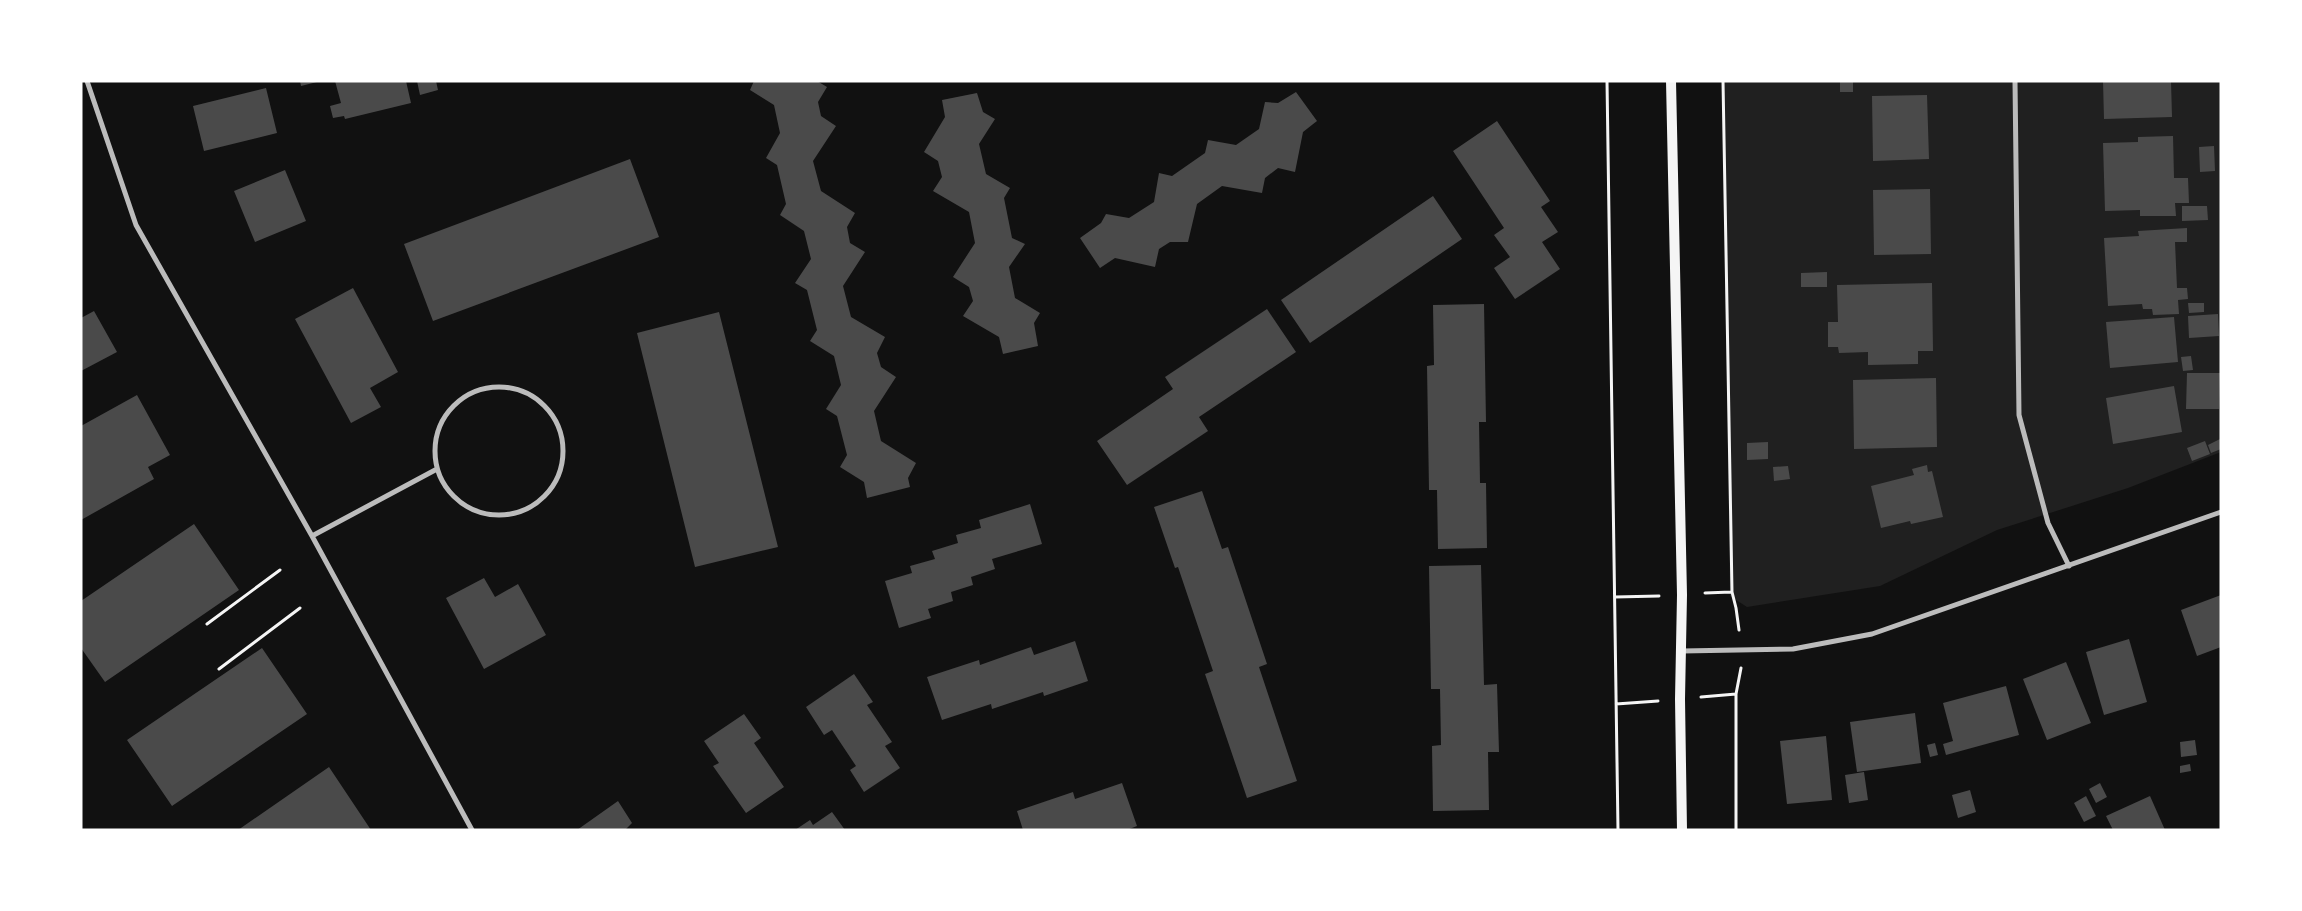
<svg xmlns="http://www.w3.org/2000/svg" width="2302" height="911" viewBox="0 0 2302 911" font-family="Lato,sans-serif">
	<rect width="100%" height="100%" fill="#111"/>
	<!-- green -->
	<path fill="#202020" d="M1723 81H2221V452L2128 488 1997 530 1880 586 1747 607 1730 596Z"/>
	<!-- building -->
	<path fill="#4a4a4a" d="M300 81H317V82L301 86Z
		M335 81H406L411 103 345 119 344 116 333 118 330 106 341 103Z
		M417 81H436L438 90 420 95Z
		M754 81H817L827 87 818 102 821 116 836 126 813 161 821 191 855 213 847 227 850 243 865 252 843 286 851 317 885 337 877 353 881 367 896 377 874 411 881 441 916 463 908 478 910 487 867 498 864 482 840 467 847 455 837 416 826 409 841 385 834 356 810 341 817 330 807 290 795 283 811 259 804 231 780 215 786 204 777 165 766 158 780 133 774 105 750 90Z
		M2103 81H2171L2172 117 2104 119Z
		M1840 82H1853V92H1840Z
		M266 88 277 133 204 151 193 106Z
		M1296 92 1317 121 1303 132 1295 172 1278 168 1265 178 1262 193 1222 186 1197 204 1188 242H1170L1159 249 1155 267 1115 258 1100 268 1080 238 1101 223 1106 214 1129 218 1154 202 1159 173 1172 176 1205 153 1208 140 1236 145 1259 129 1265 102 1278 103Z
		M977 93 983 112 995 119 979 144 986 174 1010 188 1004 198 1012 238 1025 244 1009 267 1015 298 1040 313 1034 323 1038 346 1003 354 999 337 963 316 973 301 969 287 953 277 975 243 969 212 933 191 942 177 938 161 924 152 945 117 942 100Z
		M1927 95 1929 159 1873 161 1872 96Z
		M1497 121 1550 201 1541 207 1558 232 1542 242 1560 269 1515 299 1494 268 1510 257 1494 235 1504 228 1453 151Z
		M2173 136 2174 178H2188L2189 203H2175L2176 216H2140V210L2105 211 2103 143 2138 142V137Z
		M2214 146 2215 171 2200 172 2199 147Z
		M630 159 659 237 433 321 404 244Z
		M285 170 306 221 255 242 234 191Z
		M1930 189 1931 254 1874 255 1873 190Z
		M1433 196 1462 239 1310 343 1281 300Z
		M2182 206H2207L2208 220 2182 221Z
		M2187 228V242H2175L2177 288H2187L2188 299 2178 300 2179 314 2153 315 2152 309H2143L2142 304 2108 306 2104 238 2139 236 2138 231Z
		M1827 272V287H1801V273Z
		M1932 283 1933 351H1918V364L1868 365V352L1839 353 1838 347H1828V322H1838L1837 285Z
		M353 288 398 372 370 388 381 407 351 423 295 319Z
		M2188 303H2204V312L2189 313Z
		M1484 304 1486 422H1479L1480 483H1486L1487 548 1438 549 1437 490H1429L1427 366 1434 365 1433 305Z
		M1267 309 1296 352 1199 417 1208 431 1127 485 1097 441 1173 389 1165 377Z
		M94 311 117 352 81 371V318Z
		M719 312 778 547 695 567 637 333Z
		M2218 314 2219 336 2189 338 2188 316Z
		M2174 317 2178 362 2110 368 2106 322Z
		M2191 356 2193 370 2183 371 2181 357Z
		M2187 373H2220L2219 409H2186Z
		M1936 378 1937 447 1854 449 1853 380Z
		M2174 386 2182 432 2113 444 2106 398Z
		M137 395 170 455 148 467 154 479 81 520V426Z
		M2220 439 2221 449 2211 453 2208 445Z
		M2205 441 2210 454 2192 461 2187 448Z
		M1768 442V459L1747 460V443Z
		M1927 465 1928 472 1932 471 1943 517 1911 524 1910 521 1881 528 1871 486 1914 475 1912 469Z
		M1788 466 1790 479 1774 481 1773 467Z
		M1202 491 1222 549 1228 547 1267 664 1259 667 1297 781 1247 798 1205 674 1213 671 1178 567 1175 568 1154 507Z
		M1030 504 1042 544 992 559 995 569 971 577 973 585 951 592 953 601 928 609 931 618 899 628 885 581 912 573 910 566 935 559 932 551 958 543 956 535 981 528 979 520Z
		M194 524 239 590 105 682 81 648V601Z
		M1481 565 1484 685 1497 684 1499 752H1488L1489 810 1433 811 1432 746 1441 745 1440 689H1431L1429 566Z
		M484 578 495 597 518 584 546 635 484 669 446 598Z
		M2221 595V647L2197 656 2181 610Z
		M2129 639 2147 702 2104 715 2086 652Z
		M1075 641 1088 681 1044 696 1043 692 992 709 991 704 942 720 927 677 979 660 980 665 1031 647 1034 655Z
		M262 648 307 714 172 806 127 740Z
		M2066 662 2091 723 2047 740 2023 679Z
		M854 674 873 702 867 705 892 742 885 746 900 768 864 792 850 770 856 766 832 730 824 735 806 707Z
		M2006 686 2019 735 1946 755 1943 744 1953 741 1943 703Z
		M1915 713 1921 763 1857 772 1850 722Z
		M744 714 761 738 754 743 784 787 746 813 713 766 719 763 704 741Z
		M1826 736 1832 800 1787 804 1780 741Z
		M2195 740 2197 755 2181 757 2180 742Z
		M1935 743 1938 755 1930 757 1927 745Z
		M2190 764 2191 771 2180 773V766Z
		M329 767 371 830H238Z
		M1864 772 1868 800 1849 803 1845 775Z
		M1122 783 1137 826 1127 830H1023L1017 811 1073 792 1075 799Z
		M2100 783 2107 797 2096 803 2089 789Z
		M1970 790 1976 812 1958 818 1952 795Z
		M2086 796 2096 816 2084 822 2074 803Z
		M2150 796 2165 830H2113L2106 816Z
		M618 801 632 823 625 830H577Z
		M832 812 845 830H795L810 820 813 825Z"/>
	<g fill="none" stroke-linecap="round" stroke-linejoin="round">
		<!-- path -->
		<path stroke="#f5f5f5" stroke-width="3" d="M1607 81 1618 830
			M1723 81 1732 592 1736 608 1739 630
			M1705 593 1731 592
			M1615 597 1659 596
			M207 624 280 570
			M219 669 300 608
			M1701 697 1736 694
			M1616 704 1658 701
			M1736 829V694L1741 668"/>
		<!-- minor -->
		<path stroke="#bcbcbc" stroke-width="5" d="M87 81 136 225 312 536 472 830
			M2015 81 2019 415 2048 523 2069 566
			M435 451a64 64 0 1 1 128 0a64 64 0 1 1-128 0Z
			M312 536 437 469
			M1682 651 1793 649 1872 634 2221 512"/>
		<!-- secondary -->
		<path stroke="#f5f5f5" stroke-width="10" d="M1671 81 1682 595 1680 699 1682 830"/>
	</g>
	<!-- border -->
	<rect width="2302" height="911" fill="none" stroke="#ffffff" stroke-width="165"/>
</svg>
